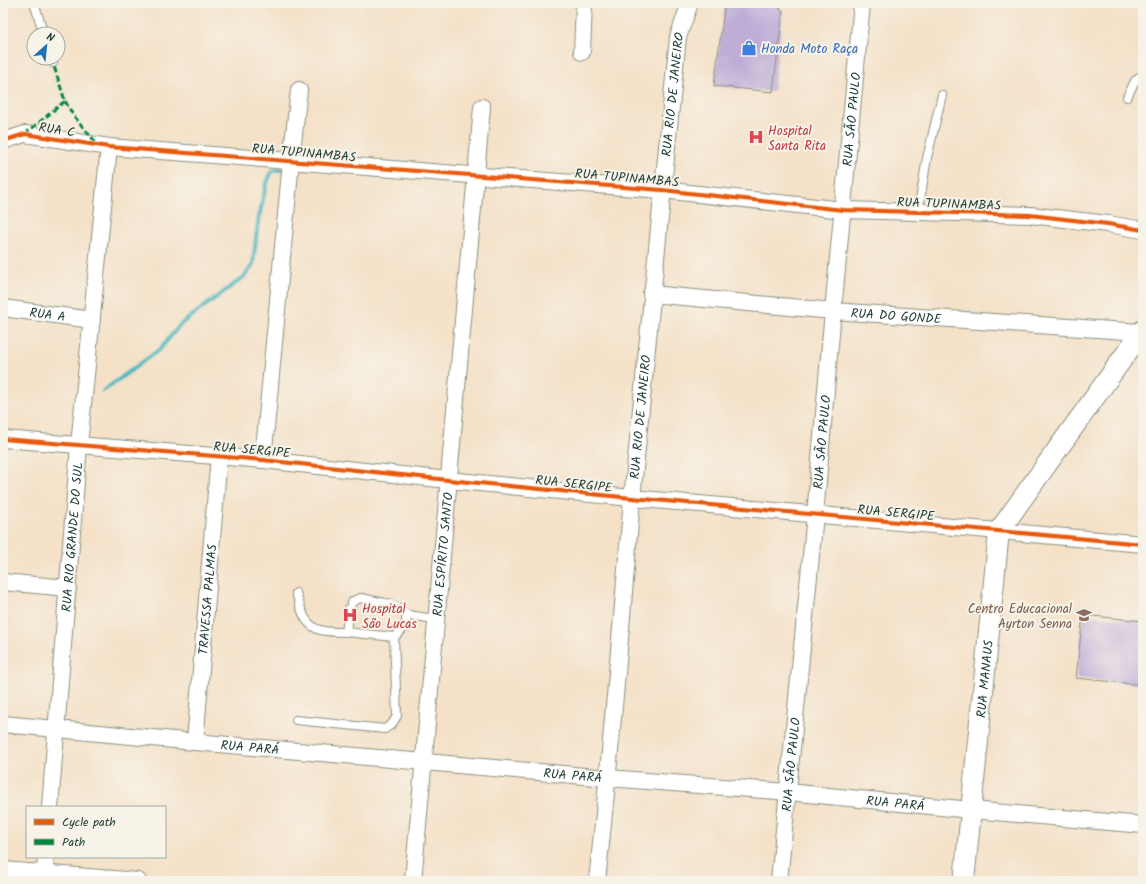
<svg xmlns="http://www.w3.org/2000/svg" width="1146" height="884" viewBox="0 0 1146 884" font-family="Kalam,sans-serif">
	<rect width="100%" height="100%" fill="#f7f3e8"/>
	<filter id="ink" filterUnits="userSpaceOnUse"><feTurbulence type="fractalNoise" baseFrequency=".025" numOctaves="2"/><feDisplacementMap in="SourceGraphic" scale="8" xChannelSelector="R" yChannelSelector="G"/><feConvolveMatrix kernelMatrix="1 2 1 2 8 2 1 2 1" color-interpolation-filters="sRGB"/></filter>
	<filter id="wash" filterUnits="userSpaceOnUse"><feTurbulence type="fractalNoise" baseFrequency=".012" numOctaves="4" result="noise"/><feDisplacementMap in="SourceGraphic" scale="16" xChannelSelector="R" yChannelSelector="G"/><feGaussianBlur stdDeviation="0.9" result="paint"/><feColorMatrix in="noise" values="0 0 0 0 0 0 0 0 0 0 0 0 0 0 0 0 0 1.4 0 .05"/><feComposite in="paint" operator="in"/></filter>
	<g filter="url(#wash)">
		<rect width="100%" height="100%" fill="#f4e1c8"/>
		<g fill="none" stroke-linecap="round" stroke-linejoin="round">
			<!-- stream -->
			<path stroke="#48b7c0" stroke-width="4" d="M103 391 160 349 181 324 245 276 253 264 258 222 266 185 272 171 283 169"/>
		</g>
		<g id="blocks">
			<!-- building -->
			<path fill="#beadd7" d="M725 3H781L780 10H783L773 92 714 86Z
				M1083 615 1143 621V685L1076 678Z"/>
		</g>
	</g>
	<g filter="url(#ink)">
		<use href="#blocks" fill-opacity="0" stroke="#8a8f7e" stroke-width="1"/>
		<g fill="none" stroke-linecap="round" stroke-linejoin="round">
			<defs>
				<path id="service" d="M34 3 44 34
					M52 58 53 63
					M1127 97 1135 81 1143 74
					M918 212 927 158 942 95
					M296 593C301 607 303 625 320 630 327 632 337 632 346 632
					M407 615C405 627 405 629 394 637L346 632 349 609 353 601 361 598 390 604 399 608 407 615 436 619
					M296 720 385 729 392 724 397 716 394 637"/>
				<g id="minor">
					<path d="M582 52 584 3"/>
					<path d="M3 141 25 134 109 147 662 190 843 210 1030 215 1108 224 1143 230"/>
					<path id="s1" d="M651 294 833 311 1141 332"/>
					<path id="s2" d="M3 308 92 320"/>
					<path d="M3 439 263 460 448 480 632 498 1143 544"/>
					<path d="M263 460 291 161 299 90"/>
					<path d="M3 582 68 588"/>
					<path id="s3" d="M3 724 195 742 608 778 788 792 971 810 1143 825"/>
					<path id="s4" d="M195 742 219 456"/>
					<path id="s5" d="M50 807 79 445 109 147"/>
					<path d="M3 870 138 881"/>
					<path d="M44 881 46 857"/>
					<path id="s6" d="M413 881 482 107"/>
					<path id="s7" d="M597 881C611 754 621 626 632 499 646 345 662 191 678 37L690 3"/>
					<path id="s8" d="M779 881 815 515 833 311 862 3"/>
				</g>
				<g id="tertiary">
					<path id="s9" d="M964 881 999 531 1143 330"/>
				</g>
			</defs>
			<!-- service casing -->
			<use href="#service" stroke="#8a8f7e" stroke-width="10"/>
			<!-- minor casing -->
			<use href="#minor" stroke="#8a8f7e" stroke-width="18"/>
			<!-- tertiary casing -->
			<use href="#tertiary" stroke="#8a8f7e" stroke-width="22"/>
			<!-- service -->
			<use href="#service" stroke="#fff" stroke-width="8"/>
			<!-- minor -->
			<use href="#minor" stroke="#fff" stroke-width="16"/>
			<!-- tertiary -->
			<use href="#tertiary" stroke="#fff" stroke-width="20"/>
			<!-- quiet -->
			<path stroke="#00873e" stroke-width="3" stroke-dasharray="6 3" stroke-linecap="butt" d="M65 101 73 115 98 145
				M25 134 65 101 53 63"/>
			<defs>
				<path id="cycleway" d="M3 141 25 134 109 147 662 190 843 210 1030 215 1108 224 1143 230
					M3 439 263 460 448 480 632 498 1143 544"/>
			</defs>
			<!-- cycleway casing -->
			<use href="#cycleway" stroke="#f7f3e8" stroke-width="6"/>
			<!-- cycleway -->
			<use href="#cycleway" stroke="#e8590c" stroke-width="4"/>
		</g>
	</g>
	<!-- icons -->
	<defs>
		<symbol id="shop-bare" viewBox="-9 -9 18 18"><path d="M-5-2.5h2.3a2.7 3.5 0 0 1 5.4 0H5L5.5 6h-11ZM-1.5-2.5h3a1.5 2.3 0 0 0-3 0Z" fill="#3f7fe0" stroke="#f7f3e8" stroke-width="2.5" paint-order="stroke"/></symbol>
		<symbol id="hospital-bare" viewBox="-9 -9 18 18"><path d="M-5-5h3v3.5h4V-5h3V5h-3V1.5h-4V5h-3Z" fill="#e0444e" stroke="#f7f3e8" stroke-width="2.5" paint-order="stroke"/></symbol>
		<symbol id="school-bare" viewBox="-9 -9 18 18"><path d="M0-5L7-2L0 1L-7-2ZM-4 1L0 2.5L4 1V4Q0 6-4 4Z" fill="#8d6e63" stroke="#f7f3e8" stroke-width="2.5" paint-order="stroke"/></symbol>
	</defs>
	<g fill-rule="evenodd">
		<use href="#shop-bare" x="738" y="37" width="22" height="22"/>
		<use href="#hospital-bare" x="745" y="126" width="22" height="22"/>
		<use href="#hospital-bare" x="339" y="604" width="22" height="22"/>
		<use href="#school-bare" x="1073" y="604" width="22" height="22"/>
	</g>
	<g text-anchor="middle" stroke-width="4" stroke-linejoin="round" paint-order="stroke">
		<!-- shop labels -->
		<g font-size="13" fill="#366cbe" stroke="#f7f3e8" text-anchor="start">
			<text x="761" y="53">Honda Moto Raça</text>
		</g>
		<!-- street labels -->
		<g font-size="13" fill="#1f3d34" stroke="#f7f3e8">
			<text dy="5" stroke="none"><textPath href="#s7" startOffset="790">RUA RIO DE JANEIRO</textPath></text>
			<text dy="5" stroke="none"><textPath href="#s8" startOffset="765">RUA SÃO PAULO</textPath></text>
			<text transform="translate(57 129) rotate(9)" y="5">RUA C</text>
			<text transform="translate(304 152) rotate(5)" y="5">RUA TUPINAMBAS</text>
			<text transform="translate(627 177) rotate(5)" y="5">RUA TUPINAMBAS</text>
			<text transform="translate(949 203) rotate(2)" y="5">RUA TUPINAMBAS</text>
			<text dy="5" stroke="none"><textPath href="#s2" startOffset="45">RUA A</textPath></text>
			<text dy="5" stroke="none"><textPath href="#s1" startOffset="246">RUA DO GONDE</textPath></text>
			<text dy="5" stroke="none"><textPath href="#s7" startOffset="466">RUA RIO DE JANEIRO</textPath></text>
			<text dy="5" stroke="none"><textPath href="#s8" startOffset="441">RUA SÃO PAULO</textPath></text>
			<text transform="translate(252 449) rotate(5)" y="5">RUA SERGIPE</text>
			<text transform="translate(574 483) rotate(6)" y="5">RUA SERGIPE</text>
			<text transform="translate(896 512) rotate(5)" y="5">RUA SERGIPE</text>
			<text dy="5" stroke="none"><textPath href="#s5" startOffset="271">RUA RIO GRANDE DO SUL</textPath></text>
			<text dy="5" stroke="none"><textPath href="#s6" startOffset="328">RUA ESPÍRITO SANTO</textPath></text>
			<text dy="5" stroke="none"><textPath href="#s4" startOffset="143">TRAVESSA PALMAS</textPath></text>
			<text dy="5" stroke="none"><textPath href="#s9" startOffset="203">RUA MANAUS</textPath></text>
			<text dy="5" stroke="none"><textPath href="#s3" startOffset="248">RUA PARÁ</textPath></text>
			<text dy="5" stroke="none"><textPath href="#s8" startOffset="117">RUA SÃO PAULO</textPath></text>
			<text dy="5" stroke="none"><textPath href="#s3" startOffset="572">RUA PARÁ</textPath></text>
			<text dy="5" stroke="none"><textPath href="#s3" startOffset="896">RUA PARÁ</textPath></text>
		</g>
		<!-- health labels -->
		<g font-size="13" fill="#be3a42" stroke="#f7f3e8" text-anchor="start">
			<text x="768" y="135">Hospital<tspan x="768" dy="15">Santa Rita</tspan></text>
			<text x="362" y="613">Hospital<tspan x="362" dy="15">São Lucas</tspan></text>
		</g>
		<!-- education labels -->
		<g font-size="13" fill="#785e54" stroke="#f7f3e8" text-anchor="end">
			<text x="1072" y="613">Centro Educacional<tspan x="1072" dy="15">Ayrton Senna</tspan></text>
		</g>
	</g>
	<!-- margin -->
	<rect width="1146" height="884" fill="none" stroke="#f7f3e8" stroke-width="16"/>
	<!-- legend -->
	<rect x="26" y="806" width="140" height="52" fill="#f7f3e8" stroke="#a1aaa0"/>
	<rect x="34" y="819" width="20" height="6" fill="#e8590c" stroke="#a1aaa0"/>
	<text x="62" y="826" font-size="12" fill="#1f3d34">Cycle path</text>
	<rect x="34" y="839" width="20" height="6" fill="#00873e" stroke="#a1aaa0"/>
	<text x="62" y="846" font-size="12" fill="#1f3d34">Path</text>
	<!-- north arrow -->
	<g transform="translate(46 46) rotate(27)"><circle r="19" fill="#f7f3e8" stroke="#a1aaa0"/>
	<path d="M0-3L7 15L0 10L-7 15Z" fill="#1f6fb2"/>
	<text y="-6" font-size="11" font-weight="bold" text-anchor="middle" fill="#1f3d34">N</text>
	</g>
</svg>
